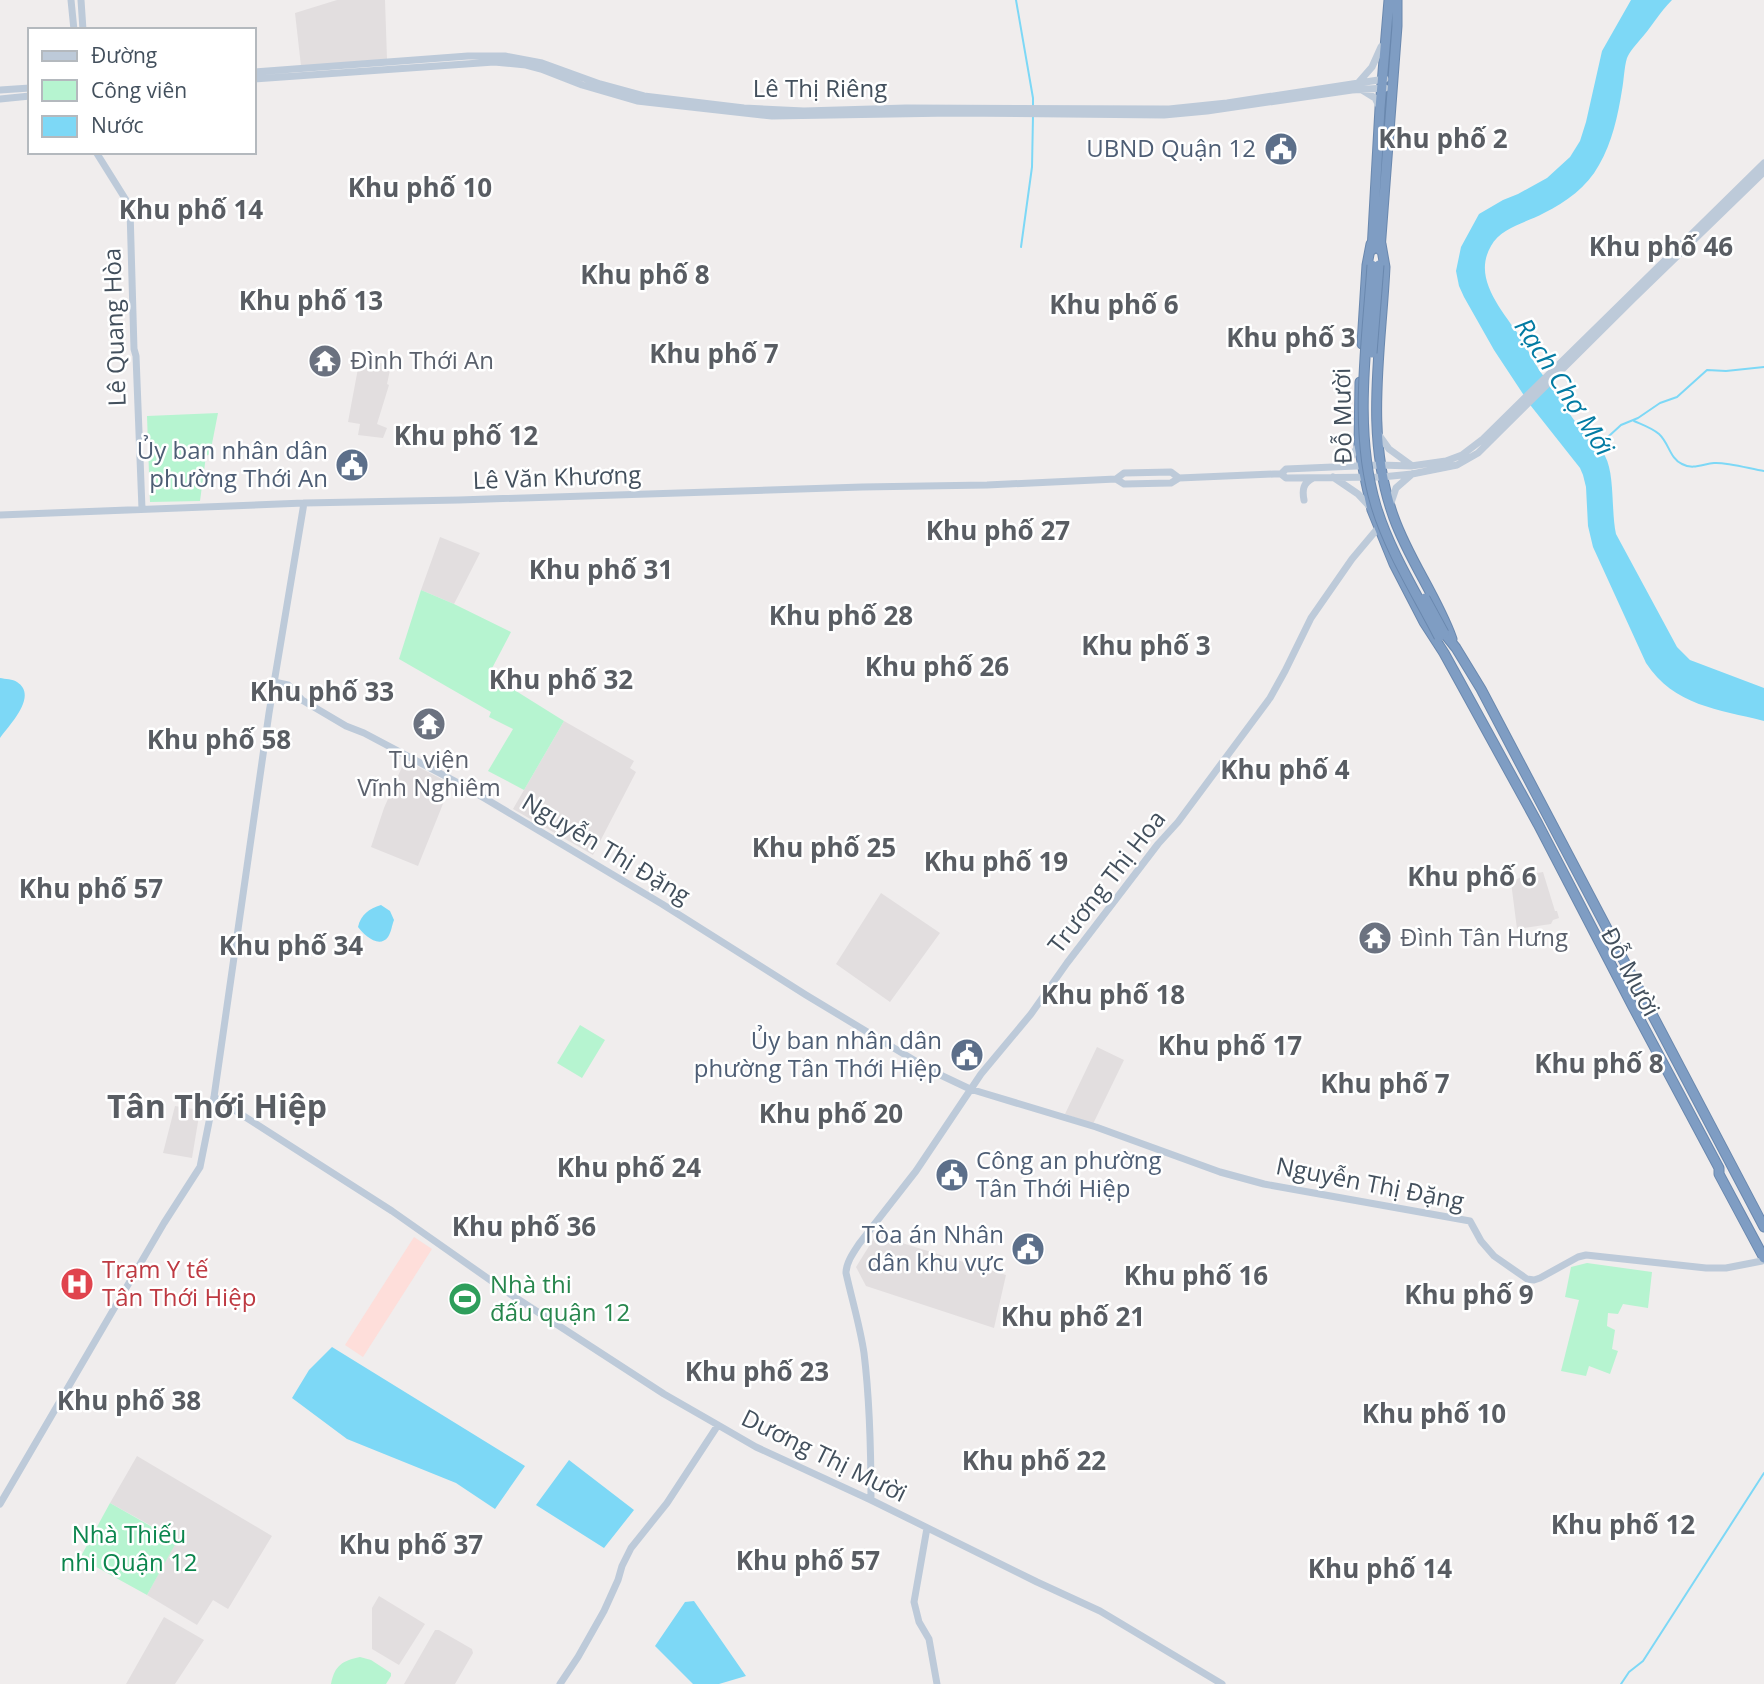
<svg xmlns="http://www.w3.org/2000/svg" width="1764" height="1684" viewBox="0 0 1764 1684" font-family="'Open Sans',sans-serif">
	<rect width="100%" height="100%" fill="#f0eded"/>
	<!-- education -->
	<path fill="#e2dedf" d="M337 0H385L387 59 301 66 295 13Z
		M362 360 391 365 387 384 389 385 377 424 387 428 383 438 358 435 360 424 348 422 359 363Z
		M440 537 480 553 454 604 421 590Z
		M564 721 634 761 630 768 636 772 593 855 513 809Z
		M405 760 451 784 418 866 371 847 384 808Z
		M1543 872 1555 911H1557L1559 918 1553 920 1551 924 1517 929 1511 882 1525 875Z
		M881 893 940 933 890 1002 836 964Z
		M1097 1047 1124 1060 1093 1124 1065 1114Z
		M175 1106 200 1110 192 1158 163 1153Z
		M876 1235 1006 1275 994 1328 866 1286 856 1267Z
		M137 1456 272 1536 228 1609 213 1600 197 1625 147 1595 177 1540 110 1503Z
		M379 1596 425 1624 399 1665 372 1649V1608Z
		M164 1617 204 1640 175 1684H126Z
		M435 1630H439L472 1649 473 1653 455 1684H404Z"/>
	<!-- medical -->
	<path fill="#fededa" d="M414 1237 432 1249 363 1357 345 1345Z"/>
	<!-- green -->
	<path fill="#b6f4d0" d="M218 413 210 454 206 456 200 501 150 502 147 416Z
		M421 590 454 604 511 632 489 674 564 721 524 790 488 771 513 729 489 717 491 712 399 659Z
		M580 1025 605 1040 582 1078 557 1063Z
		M1587 1263 1652 1272 1648 1308 1623 1304 1618 1314 1608 1313 1607 1326 1615 1330 1612 1349 1618 1351 1610 1374 1589 1366 1586 1376 1561 1371 1579 1300 1565 1297 1571 1267Z
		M110 1503 177 1541 147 1595 80 1558Z
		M360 1657 371 1660 391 1673V1676L386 1684H331C335 1665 342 1661 360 1657Z"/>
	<!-- water -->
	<path fill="#7dd8f6" d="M1631 0H1672C1659 13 1651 28 1639 41 1634 47 1630 51 1627 58 1624 68 1624 80 1622 90 1618 115 1612 143 1599 165 1587 187 1566 202 1544 213 1526 223 1501 227 1491 246 1471 280 1505 313 1522 340 1528 349 1532 359 1538 368 1541 374 1547 379 1551 385 1558 396 1565 408 1574 420 1584 432 1597 442 1605 456 1615 474 1611 512 1616 534L1677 647 1690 660 1764 688V721C1718 709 1674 706 1646 663L1593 547 1588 526 1586 487 1583 475 1580 468 1531 406 1494 350 1464 297 1459 286 1456 271 1461 247 1479 214 1503 200 1518 194 1547 178 1570 157 1580 141 1586 122 1602 51Z
		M0 678C5 679 13 679 17 682 39 696 8 726 0 738Z
		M381 905 390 911 394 920C392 925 391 933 388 937 379 949 364 935 358 927 361 914 369 909 381 905Z
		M332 1347 525 1466 495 1509 456 1483 347 1439 292 1398 309 1370Z
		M569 1460 634 1510 604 1548 536 1505Z
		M694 1601 746 1676 719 1684H693L655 1646 685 1602Z"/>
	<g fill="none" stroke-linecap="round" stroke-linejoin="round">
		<!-- stream -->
		<path stroke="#7dd8f6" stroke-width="2" d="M1016 0 1033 98V107
			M1021 247 1032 167 1033 116
			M1634 421C1643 425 1652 428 1659 434 1669 443 1670 459 1682 464 1693 470 1703 464 1714 463 1727 462 1751 469 1764 471
			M1597 447 1621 425 1638 418 1660 403 1677 397 1707 370 1726 371 1764 367
			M1621 1684 1629 1672 1643 1661 1764 1473"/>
		<defs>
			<path id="highway" d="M1381 244 1385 267C1381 351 1364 436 1394 518 1409 560 1437 597 1452 639
				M1372 250 1380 108 1389 0
				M1380 250 1397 26V0
				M1362 344 1367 265 1371 244
				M1360 382 1359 445 1364 473 1372 510 1394 564 1424 622 1444 653 1538 824 1632 1005 1719 1168V1174L1764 1258
				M1444 633 1456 648 1481 689 1764 1227"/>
		</defs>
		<!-- highway casing -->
		<use href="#highway" stroke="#6a88ae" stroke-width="11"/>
		<!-- secondary -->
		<path stroke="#bdcad9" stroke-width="7" d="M71 0 74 30
			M81 0 83 30
			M254 72 468 56H505L542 63 600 84 644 96 744 108 804 111 906 108 1169 109 1227 103 1385 79
			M254 79 494 62 526 65 541 69 582 85 637 101 772 116 952 113 1164 115 1207 111 1352 90 1385 88
			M1358 83 1372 67 1381 47
			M0 90 30 88
			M1362 90 1375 98 1380 108
			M0 99 30 96
			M96 152 126 200 130 210 134 349 136 356 142 509
			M1379 435 1389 449 1411 465
			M1337 466 1351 457 1359 445
			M1281 474 1286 469 1380 465 1411 466 1446 461 1462 455 1483 439 1764 163
			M1333 477 1358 494 1372 509
			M1116 479 1124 473 1171 472 1179 478
			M1304 500C1302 490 1303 483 1313 478
			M1390 506 1396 488 1412 474
			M0 515 304 503 459 500 862 487 987 485 1116 479 1124 484 1171 483 1179 478 1274 474H1281L1286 478 1382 477 1412 474 1457 465 1478 453 1634 298 1764 172
			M274 682 288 685 302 700 346 726 364 733 464 786 662 904 806 995 932 1071 970 1089 1096 1127 1220 1172 1264 1184 1470 1221 1481 1241 1494 1256 1527 1279 1534 1280 1540 1278 1578 1257 1586 1255 1706 1268H1726L1762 1261
			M214 1097 392 1211 510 1294 664 1394 718 1425 756 1447 871 1500 1037 1582 1100 1611 1222 1684
			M871 1500C871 1451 870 1402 864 1353 860 1326 852 1300 846 1273 846 1263 853 1253 859 1244L916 1171 981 1074 1031 1014 1067 963 1158 844 1178 822 1270 698 1285 671 1311 618 1352 559 1378 528
			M0 1504 164 1223 200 1167 214 1097 269 713 304 503
			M927 1528 914 1602 919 1622 929 1639 937 1684
			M560 1684 578 1657 604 1611 618 1580 622 1566 631 1548 667 1503 718 1425"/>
		<!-- highway -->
		<use href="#highway" stroke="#7f9dc3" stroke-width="9"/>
		<defs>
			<path id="highway-bridge" d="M1372 265C1367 343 1353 430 1376 506 1390 552 1417 594 1439 637
				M1372 353 1379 265
				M1425 598 1444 633"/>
		</defs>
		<!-- highway-bridge casing -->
		<use href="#highway-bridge" stroke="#6a88ae" stroke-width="11" stroke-linecap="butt"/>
		<!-- highway-bridge -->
		<use href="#highway-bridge" stroke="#7f9dc3" stroke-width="9"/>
	</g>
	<!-- icons -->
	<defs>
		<symbol id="civic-disc" viewBox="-11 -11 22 22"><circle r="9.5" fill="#5c6f8a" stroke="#fff"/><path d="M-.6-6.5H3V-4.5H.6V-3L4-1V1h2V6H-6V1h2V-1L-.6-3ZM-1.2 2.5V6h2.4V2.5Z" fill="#fff"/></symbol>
		<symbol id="temple-disc" viewBox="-11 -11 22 22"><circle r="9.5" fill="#6b7280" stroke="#fff"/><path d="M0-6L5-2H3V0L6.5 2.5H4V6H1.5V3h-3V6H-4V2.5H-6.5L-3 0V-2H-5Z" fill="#fff"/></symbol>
		<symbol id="hospital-disc" viewBox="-11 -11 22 22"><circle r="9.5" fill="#e0444e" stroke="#fff"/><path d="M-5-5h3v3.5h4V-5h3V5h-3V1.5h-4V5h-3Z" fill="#fff"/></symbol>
		<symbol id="stadium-disc" viewBox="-11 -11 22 22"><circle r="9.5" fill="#2e9e5b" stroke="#fff"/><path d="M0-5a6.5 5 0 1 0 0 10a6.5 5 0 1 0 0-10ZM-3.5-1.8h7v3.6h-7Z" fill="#fff"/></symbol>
	</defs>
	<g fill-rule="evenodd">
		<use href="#civic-disc" x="1262" y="130" width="38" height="38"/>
		<use href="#temple-disc" x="306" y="342" width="38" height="38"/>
		<use href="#civic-disc" x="333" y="446" width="38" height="38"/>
		<use href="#temple-disc" x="410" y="705" width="38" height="38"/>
		<use href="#temple-disc" x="1356" y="919" width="38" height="38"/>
		<use href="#civic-disc" x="948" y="1036" width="38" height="38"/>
		<use href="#civic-disc" x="933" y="1156" width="38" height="38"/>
		<use href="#civic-disc" x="1009" y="1230" width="38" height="38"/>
		<use href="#hospital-disc" x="58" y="1265" width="38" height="38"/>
		<use href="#stadium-disc" x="446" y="1280" width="38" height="38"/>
	</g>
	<g text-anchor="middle" stroke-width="5" stroke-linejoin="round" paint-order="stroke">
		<!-- street labels -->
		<g font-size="24" fill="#43505d" stroke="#fff">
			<text x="820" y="97">Lê Thị Riêng</text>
			<text transform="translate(115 327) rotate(-92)" y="8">Lê Quang Hòa</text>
			<text transform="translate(1343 416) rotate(-91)" y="8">Đỗ Mười</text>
			<text transform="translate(557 478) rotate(-2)" y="8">Lê Văn Khương</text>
			<text transform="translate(606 849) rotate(31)" y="8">Nguyễn Thị Đặng</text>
			<text transform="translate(1107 882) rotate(-52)" y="8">Trương Thị Hoa</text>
			<text transform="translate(1630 972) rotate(62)" y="8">Đỗ Mười</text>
			<text transform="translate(1370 1184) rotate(11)" y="8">Nguyễn Thị Đặng</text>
			<text transform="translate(824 1456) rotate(26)" y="8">Dương Thị Mười</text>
		</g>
		<!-- service labels -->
		<g font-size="24" fill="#4e5e75" stroke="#fff" text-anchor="end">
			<text x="1256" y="157">UBND Quận 12</text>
			<text x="328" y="459">Ủy ban nhân dân<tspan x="328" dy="28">phường Thới An</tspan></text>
			<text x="942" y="1049">Ủy ban nhân dân<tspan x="942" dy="28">phường Tân Thới Hiệp</tspan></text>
			<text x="976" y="1169" text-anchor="start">Công an phường<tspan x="976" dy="28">Tân Thới Hiệp</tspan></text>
			<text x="1004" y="1243">Tòa án Nhân<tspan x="1004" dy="28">dân khu vực</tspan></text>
		</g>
		<!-- worship labels -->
		<g font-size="24" fill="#5b616d" stroke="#fff" text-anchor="start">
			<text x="350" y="369">Đình Thới An</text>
			<text x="429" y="768" text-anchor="middle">Tu viện<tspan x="429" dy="28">Vĩnh Nghiêm</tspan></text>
			<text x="1400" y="946">Đình Tân Hưng</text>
		</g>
		<!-- health labels -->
		<g font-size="24" fill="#be3a42" stroke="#fff" text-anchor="start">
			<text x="102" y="1278">Trạm Y tế<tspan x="102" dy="28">Tân Thới Hiệp</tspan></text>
		</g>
		<!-- leisure labels -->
		<g font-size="24" fill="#27864d" stroke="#fff" text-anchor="start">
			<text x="490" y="1293">Nhà thi<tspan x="490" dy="28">đấu quận 12</tspan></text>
		</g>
		<!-- park labels -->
		<g font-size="24" fill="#0c864e" stroke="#fff">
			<text x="129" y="1543">Nhà Thiếu<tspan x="129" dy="28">nhi Quận 12</tspan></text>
		</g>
		<!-- neighbourhood labels -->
		<g font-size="26" font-weight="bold" fill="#595d63" stroke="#fff">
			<text x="1443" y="148">Khu phố 2</text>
			<text x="420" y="197">Khu phố 10</text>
			<text x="191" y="219">Khu phố 14</text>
			<text x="1661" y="256">Khu phố 46</text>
			<text x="645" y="284">Khu phố 8</text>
			<text x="311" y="310">Khu phố 13</text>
			<text x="1114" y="314">Khu phố 6</text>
			<text x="1291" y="347">Khu phố 3</text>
			<text x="714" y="363">Khu phố 7</text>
			<text x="466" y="445">Khu phố 12</text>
			<text x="998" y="540">Khu phố 27</text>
			<text x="601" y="579">Khu phố 31</text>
			<text x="841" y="625">Khu phố 28</text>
			<text x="1146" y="655">Khu phố 3</text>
			<text x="937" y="676">Khu phố 26</text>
			<text x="561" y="689">Khu phố 32</text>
			<text x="322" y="701">Khu phố 33</text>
			<text x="219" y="749">Khu phố 58</text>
			<text x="1285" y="779">Khu phố 4</text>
			<text x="824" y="857">Khu phố 25</text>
			<text x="996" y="871">Khu phố 19</text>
			<text x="1472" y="886">Khu phố 6</text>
			<text x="91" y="898">Khu phố 57</text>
			<text x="291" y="955">Khu phố 34</text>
			<text x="1113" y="1004">Khu phố 18</text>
			<text x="1230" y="1055">Khu phố 17</text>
			<text x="1599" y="1073">Khu phố 8</text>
			<text x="1385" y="1093">Khu phố 7</text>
			<text x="831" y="1123">Khu phố 20</text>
			<text x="629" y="1177">Khu phố 24</text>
			<text x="524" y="1236">Khu phố 36</text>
			<text x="1196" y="1285">Khu phố 16</text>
			<text x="1469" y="1304">Khu phố 9</text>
			<text x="1073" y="1326">Khu phố 21</text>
			<text x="757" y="1381">Khu phố 23</text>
			<text x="129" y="1410">Khu phố 38</text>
			<text x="1434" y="1423">Khu phố 10</text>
			<text x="1034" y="1470">Khu phố 22</text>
			<text x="1623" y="1534">Khu phố 12</text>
			<text x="411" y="1554">Khu phố 37</text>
			<text x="808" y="1570">Khu phố 57</text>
			<text x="1380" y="1578">Khu phố 14</text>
		</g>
		<!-- water labels -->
		<g font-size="26" font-style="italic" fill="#027ba3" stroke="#fff">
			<text transform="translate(1564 387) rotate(57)" y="9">Rạch Chợ Mới</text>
		</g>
		<!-- district labels -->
		<g font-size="32" font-weight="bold" fill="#595d63" stroke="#fff">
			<text x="217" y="1118">Tân Thới Hiệp</text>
		</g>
	</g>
	<!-- legend -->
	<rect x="28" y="28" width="228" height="126" fill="#ffffff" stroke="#b4b9be" stroke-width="2"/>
	<rect x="42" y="51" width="35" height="10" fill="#bdcad9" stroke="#b4b9be" stroke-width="2"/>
	<text x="91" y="63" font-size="21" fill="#43505d">Đường</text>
	<rect x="42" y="80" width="35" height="21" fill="#b6f4d0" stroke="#b4b9be" stroke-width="2"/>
	<text x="91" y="98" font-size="21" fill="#43505d">Công viên</text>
	<rect x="42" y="116" width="35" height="21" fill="#7dd8f6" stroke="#b4b9be" stroke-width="2"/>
	<text x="91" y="133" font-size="21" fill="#43505d">Nước</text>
</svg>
